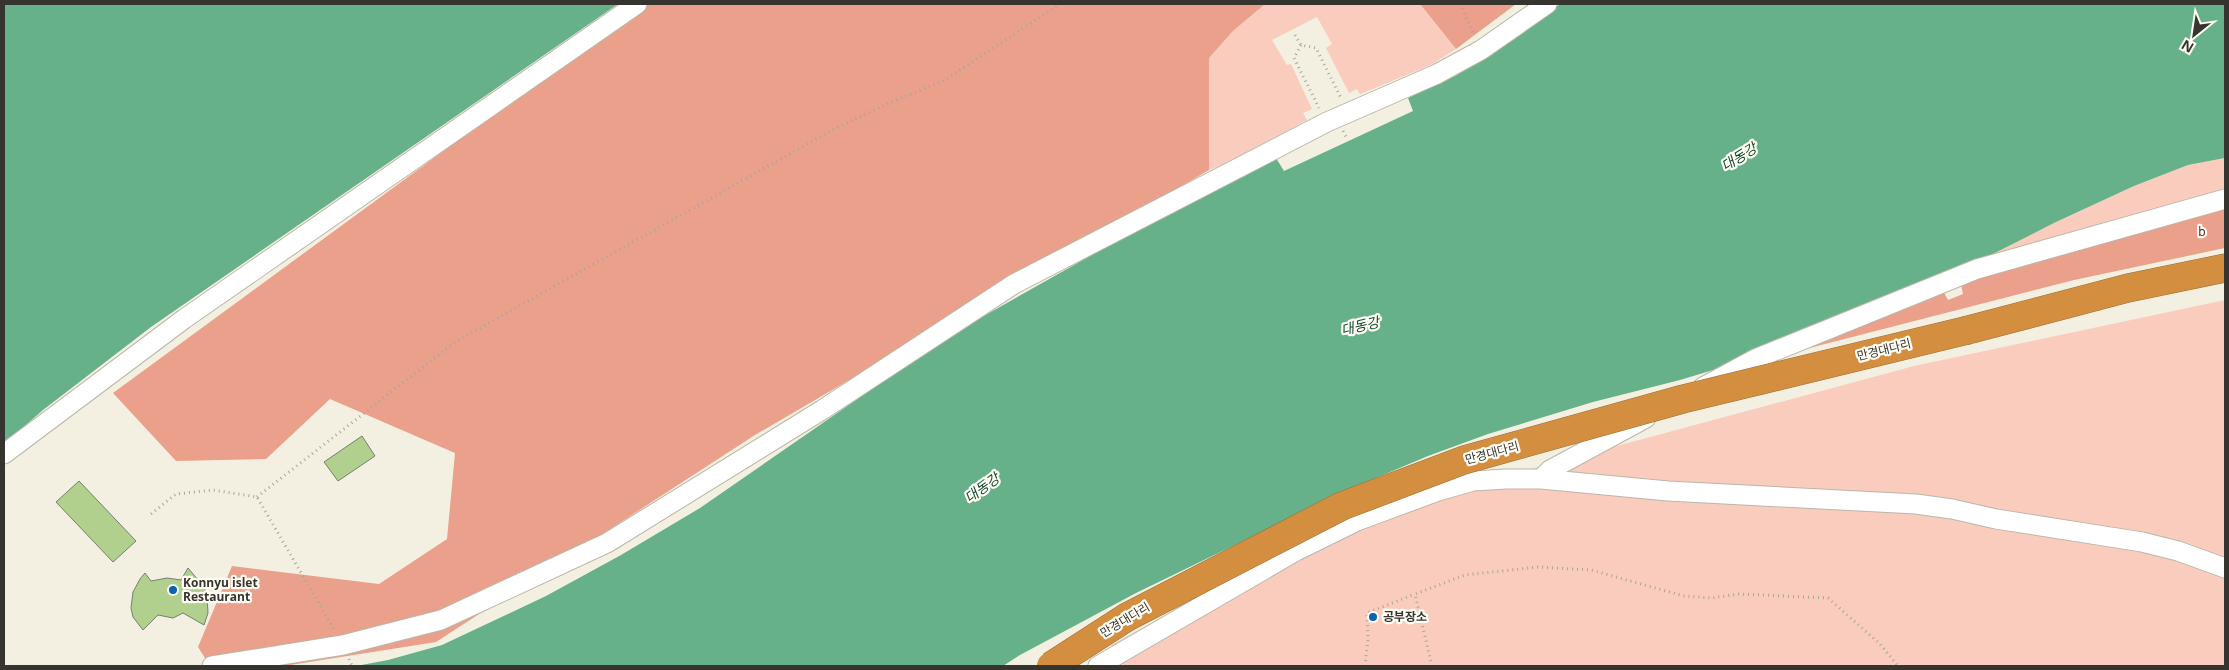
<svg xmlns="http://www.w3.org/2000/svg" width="2229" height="670" viewBox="0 0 2229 670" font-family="'Open Sans','Noto Sans KR',sans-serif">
	<rect width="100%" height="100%" fill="#f3f0e1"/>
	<!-- green -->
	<path fill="#faccbe" d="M1265 4H1420L1456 49 1431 65 1360 94 1357 89 1349 93 1326 48 1332 44 1317 17 1272 40 1287 65 1291 64 1312 109 1303 113 1307 120 1227 163 1209 170V58L1233 31Z
		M2225 158V193L1979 261 2056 222 2134 186 2188 165Z
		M2225 300V666H1123L1111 645 1328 529 1487 481 1914 366Z"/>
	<!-- forest -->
	<path fill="#eaa08a" d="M644 4H1265L1233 31 1209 58V170L755 435 436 642 284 666H210L198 647 232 566 379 584 447 539 455 453 330 399 266 459 176 461 113 393Z
		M1420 4H1516L1456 49Z
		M2225 204V248L2074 280 1790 353 1941 287 1948 300 1963 294 1960 280Z"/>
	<!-- water -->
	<path fill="#67b18a" d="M4 4H618L151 327 43 410 4 444Z
		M1560 4H2225V158L2188 165 2134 186 2056 222 1979 261 1743 361 1680 380 1593 402 1488 434 1428 456 1350 489 1136 593 1020 655 1003 666H356L388 660 442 645 546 596 621 555 700 508 950 335 1168 212 1276 158 1284 171 1413 111 1408 98 1457 75Z"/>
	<!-- building -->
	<path fill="#b1d08e" stroke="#787e72" d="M362 436 375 456 338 481 324 462Z
		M79 481 136 541 113 562 56 502Z
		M188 568 204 587 207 595 208 613 204 625 183 613 173 618 158 615 143 630 133 617 131 608 133 592 140 579 145 573 151 581 167 578 181 580Z"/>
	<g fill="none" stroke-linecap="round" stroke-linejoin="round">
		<defs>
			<path id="minor" d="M1703 387 1755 359 1977 269 2225 199
				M4 454 184 319 637 4
				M1541 479 1550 470 1646 418
				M212 666 343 645 441 620 607 543 822 410 1014 284 1327 122 1437 74 1481 50 1547 4
				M1098 666 1296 551 1357 521 1438 491 1473 481 1506 479H1541L1668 491 1916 504 1952 509 1996 519 2142 542 2178 551 2225 568"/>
			<path id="highway" d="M1968 330 2128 288 2225 268"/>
		</defs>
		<!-- minor casing -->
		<use href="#minor" stroke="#bab7a9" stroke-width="21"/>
		<!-- highway casing -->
		<use href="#highway" stroke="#9c6f39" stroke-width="29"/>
		<!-- path -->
		<path stroke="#a8a69a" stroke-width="3" stroke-dasharray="1 4" stroke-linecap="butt" d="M1460 4 1474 35
			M1295 35 1301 45 1316 48 1341 98
			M1301 45 1294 58 1319 108
			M1343 131 1347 139
			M257 497 455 342 836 128 894 101 945 80 1060 4
			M151 514 176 494 213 490 257 497 335 631
			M349 659 352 666
			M1365 666 1368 640 1367 613 1415 594
			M1432 666 1415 594 1465 575 1538 567 1591 570 1684 596 1712 598 1739 594 1828 598 1880 644 1898 666"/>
		<!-- minor -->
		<use href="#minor" stroke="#fff" stroke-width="19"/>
		<!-- highway -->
		<use href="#highway" stroke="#d38f3f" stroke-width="28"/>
		<defs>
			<path id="highway-bridge" d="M1051 666 1127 617 1342 506 1464 460 1683 399 1968 330"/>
		</defs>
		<!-- highway-bridge casing -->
		<use href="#highway-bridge" stroke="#9c6f39" stroke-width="29" stroke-linecap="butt"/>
		<!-- highway-bridge -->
		<use href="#highway-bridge" stroke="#d38f3f" stroke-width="28"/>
	</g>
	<!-- markers -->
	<g fill="#0664b1" stroke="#fffdf4" stroke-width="2">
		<circle cx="173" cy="590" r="5"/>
		<circle cx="1373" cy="617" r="5"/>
	</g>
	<g text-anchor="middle" stroke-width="4.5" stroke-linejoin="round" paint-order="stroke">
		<!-- park labels -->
		<g font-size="12" fill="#500f00" stroke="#fffdf4">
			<text x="2202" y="236">b</text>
		</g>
		<!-- street labels -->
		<g font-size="12" fill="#35342e" stroke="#fffdf4">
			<text transform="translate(1884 350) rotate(-14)" y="4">만경대다리</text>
			<text transform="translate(1492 453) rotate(-15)" y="4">만경대다리</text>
			<text transform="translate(1125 620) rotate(-31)" y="4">만경대다리</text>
		</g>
		<!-- poi labels -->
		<g font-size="12" font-weight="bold" fill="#35342e" stroke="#fffdf4" text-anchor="start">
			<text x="183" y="587">Konnyu islet<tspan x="183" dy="14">Restaurant</tspan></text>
			<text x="1383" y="621">공부장소</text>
		</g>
		<!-- water labels -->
		<g font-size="14" font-style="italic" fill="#0f4b30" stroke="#fffdf4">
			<text transform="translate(1739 157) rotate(-32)" y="5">대동강</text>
			<text transform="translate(1360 326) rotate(-13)" y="5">대동강</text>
			<text transform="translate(982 488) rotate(-36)" y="5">대동강</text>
		</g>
	</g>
	<!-- border -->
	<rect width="2229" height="670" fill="none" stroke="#35342e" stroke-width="10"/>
	<!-- north arrow -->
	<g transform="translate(2194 35) rotate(210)" stroke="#fffdf4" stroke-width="4" paint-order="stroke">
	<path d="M0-4L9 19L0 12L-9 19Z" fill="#35342e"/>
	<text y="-8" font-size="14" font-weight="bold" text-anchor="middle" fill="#35342e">N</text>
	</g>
</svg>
